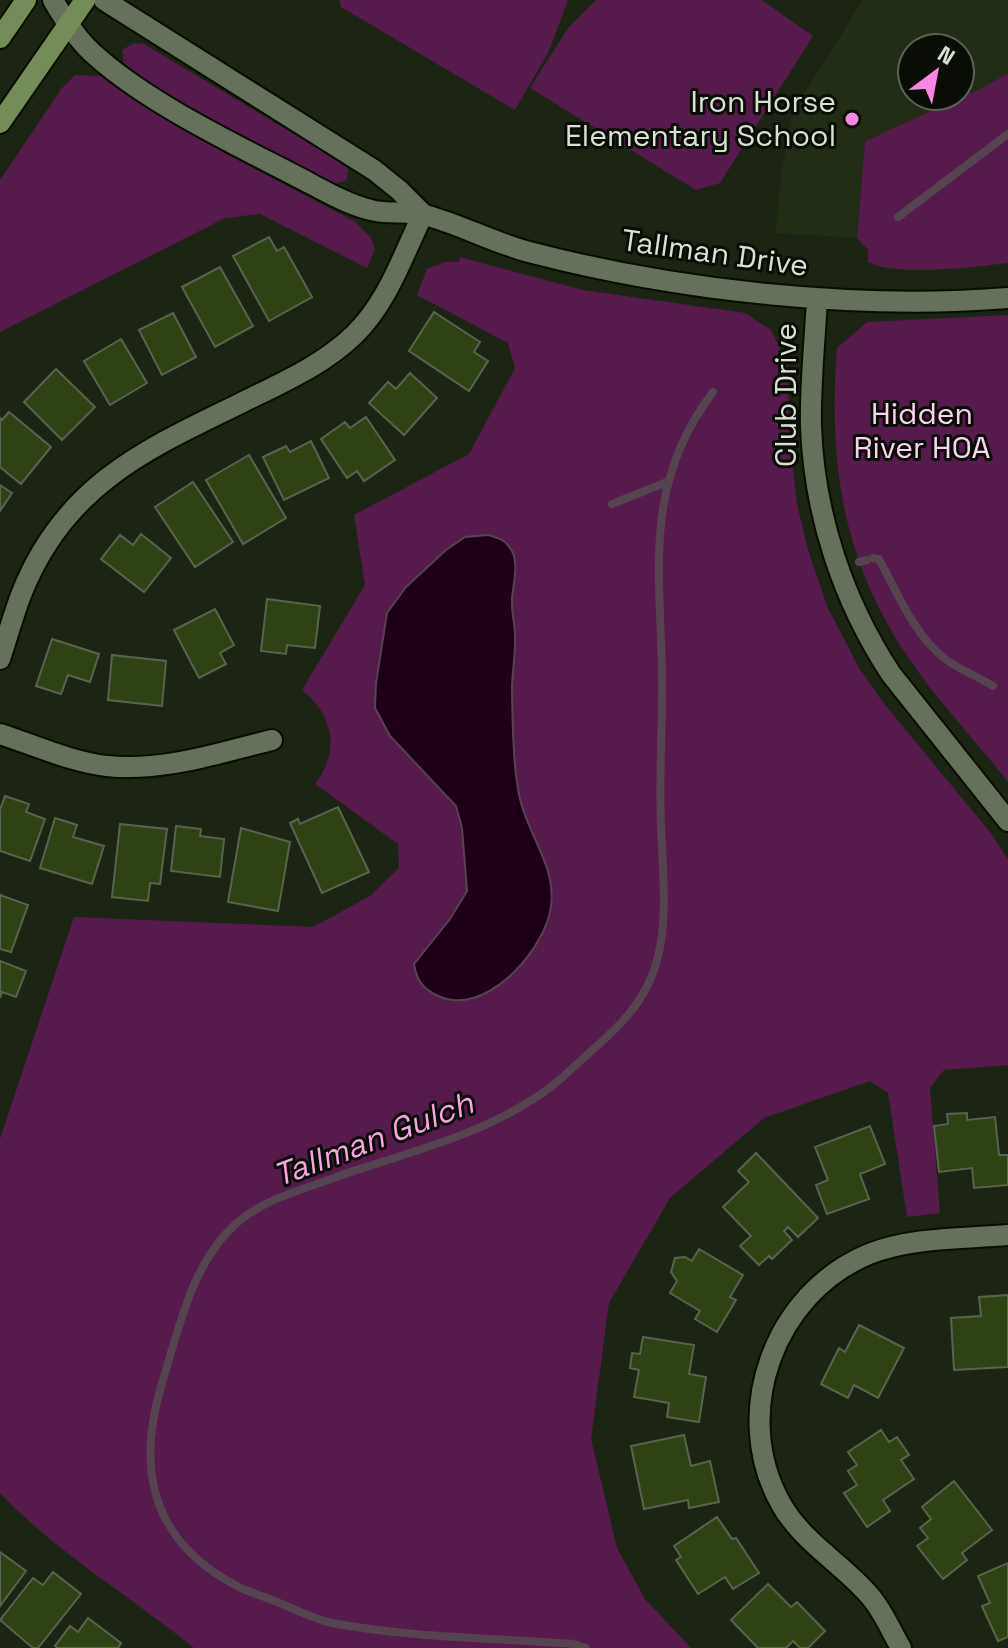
<svg xmlns="http://www.w3.org/2000/svg" width="1008" height="1648" viewBox="0 0 1008 1648" font-family="'Space Grotesk',sans-serif">
	<rect width="100%" height="100%" fill="#1c2513"/>
	<!-- built -->
	<path fill="#212d14" fill-rule="evenodd" d="M863 0H1008V73L982 88 865 141 857 238 775 233 782 171 793 112ZM912 48H960V96H912Z"/>
	<!-- green -->
	<path fill="#561a4c" d="M339 0H568L549 51 515 110 341 7Z
		M596 0H762L813 36 720 183 696 190 530 88 568 28Z
		M134 43 144 44 332 157 348 169 347 180 335 184C284 160 234 136 185 106 164 93 142 81 124 63L122 50Z
		M1008 73V263C974 267 898 277 868 262V250L857 238 865 141 982 88Z
		M75 75 100 76 219 150 354 221 371 238 375 249 367 268 260 214 225 218 0 332V180L62 88Z
		M460 257 583 290 745 313 771 330 788 366 789 436 797 504 808 550 827 606 859 668 882 701 989 831 1008 859V1065L944 1070 930 1088 940 1213 907 1217 888 1093 870 1081 764 1118 670 1198 609 1303 591 1439 617 1548 645 1599 691 1648H194C130 1596 57 1553 0 1493V1139L74 917 313 927 370 896 399 868 398 844 315 784C340 752 334 715 302 690L365 585 354 515 469 454 515 368 508 343 417 295 427 269 445 262H459Z
		M1008 315V782C977 742 941 705 912 663 843 563 828 466 837 348L867 322Z"/>
	<!-- water -->
	<path fill="#1d0018" stroke="#564350" stroke-width="2" d="M488 535C499 538 506 540 512 551 519 565 513 584 512 599 511 611 515 623 515 636 516 656 511 676 512 696 513 728 513 763 519 794 526 835 562 871 549 916 538 956 484 1017 438 996 422 988 417 981 414 964L450 919 467 891 462 828 456 806 390 736 375 708 376 683 387 613 406 587 446 550 465 537Z"/>
	<g fill="none" stroke-linecap="round" stroke-linejoin="round">
		<!-- stream -->
		<path stroke="#564350" stroke-width="8" d="M898 217 1008 134
			M612 504 667 482
			M873 558 879 559C897 592 913 633 944 658 959 670 977 676 993 686
			M859 562 867 560
			M586 1648 574 1644C494 1638 411 1638 332 1623 312 1619 291 1607 272 1600 260 1595 248 1592 237 1586 151 1541 135 1469 163 1380 179 1327 193 1260 238 1222 266 1198 305 1189 339 1176 406 1153 479 1136 538 1096 556 1085 572 1068 588 1054 608 1036 631 1016 644 992 672 944 663 880 661 827 659 780 662 734 662 687 662 576 640 488 713 392"/>
	</g>
	<!-- building -->
	<path fill="#2e4214" stroke="#59644f" stroke-width="2" d="M269 237 277 251 284 247 312 297 269 321 233 256Z
		M220 267 253 326 215 347 182 287Z
		M434 312 480 342 474 352 488 361 469 391 409 351Z
		M173 313 196 357 162 375 139 330Z
		M121 339 147 383 110 405 84 361Z
		M56 369 95 407 62 440 24 402Z
		M410 373 437 398 404 435 369 403 388 382 396 389Z
		M9 412 51 447 21 484 0 467V418L2 420Z
		M366 417 395 460 364 481 357 471 347 478 321 439 345 422 350 428Z
		M311 441 329 478 284 500 263 457 286 446 290 452Z
		M249 455 286 518 243 544 206 480Z
		M193 482 233 542 195 567 155 507Z
		M0 485 12 493 0 511Z
		M141 534 171 558 144 592 101 559 120 535 133 545Z
		M267 599 320 606 315 648 287 645 286 654 261 651Z
		M215 609 234 645 220 653 226 664 199 678 174 630Z
		M52 639 99 654 90 682 68 675 61 694 36 686Z
		M112 655 166 661 162 706 108 700Z
		M5 796 29 804 26 812 45 819 30 861 0 851V810Z
		M338 807 369 872 322 893 290 823 298 819 300 824Z
		M55 818 77 825 73 837 104 846 92 884 40 868Z
		M120 824 167 829 160 884 150 883 148 901 112 897Z
		M176 826 201 829 200 836 224 839 220 877 171 871Z
		M241 828 290 842 278 911 228 902Z
		M0 895 28 905 11 952 0 949Z
		M0 961 26 971 16 997 2 992 0 998Z
		M967 1113V1120L995 1117 999 1155H1008V1185L974 1188 972 1168 939 1172 934 1126 948 1124 947 1114Z
		M870 1126 885 1164 860 1174 869 1199 827 1214 816 1185 828 1180 815 1147Z
		M756 1153 818 1218 798 1237 788 1227 784 1231 792 1240 772 1259 769 1256 759 1265 740 1246 751 1236 723 1207 749 1182 738 1171Z
		M699 1249 743 1275 730 1297 736 1300 717 1332 695 1319 700 1311 670 1293 677 1281 671 1272 675 1258 685 1257 692 1261Z
		M1008 1295V1367L954 1370 951 1318 981 1316 979 1297Z
		M859 1325 904 1348 878 1398 854 1385 848 1398 821 1384 839 1348 845 1352Z
		M643 1337 694 1345 689 1374 706 1377 699 1422 667 1417 669 1403 634 1397 639 1370 630 1368 632 1353 640 1354Z
		M881 1430 889 1442 897 1437 909 1455 901 1460 914 1479 883 1500 890 1511 867 1527 844 1493 857 1485 848 1471 857 1465 848 1452Z
		M684 1435 691 1466 710 1461 719 1502 689 1508 688 1500 644 1509 631 1446Z
		M954 1481 992 1530 962 1553 967 1560 943 1579 917 1546 928 1538 920 1528 931 1519 922 1507Z
		M717 1517 732 1539 736 1538 759 1573 733 1589 725 1577 698 1594 676 1560 681 1557 674 1546Z
		M0 1552 26 1571 0 1606Z
		M1008 1563V1637L998 1641 982 1606 990 1603 978 1576Z
		M53 1572 81 1594 38 1648H33L0 1620 33 1578 43 1585Z
		M768 1584 791 1607 797 1602 825 1631 808 1648H800L793 1641 786 1648H758L731 1620Z
		M88 1618 121 1643 118 1648H58L55 1646 70 1626 78 1632Z"/>
	<g fill="none" stroke-linecap="round" stroke-linejoin="round">
		<defs>
			<path id="minor" d="M0 659C7 638 13 616 21 595 63 487 142 451 239 404 279 384 322 366 354 335 388 302 403 255 423 214
				M0 734C34 745 71 762 107 766 163 772 218 753 272 740
				M901 1648C891 1631 883 1611 870 1596 842 1563 803 1543 781 1504 730 1414 774 1293 869 1254 912 1237 963 1239 1008 1235"/>
			<path id="tertiary" d="M53 0C65 21 78 41 97 57 149 103 232 143 294 175 318 187 345 204 371 210 388 215 408 210 425 215 462 225 496 244 533 253 680 291 858 310 1008 298
				M104 0 374 170 399 190 423 214
				M817 298C815 340 810 384 811 426 814 514 843 601 891 674L1008 821"/>
			<path id="secondary" d="M0 38 26 0
				M0 123 85 0"/>
		</defs>
		<!-- minor casing -->
		<use href="#minor" stroke="#070e01" stroke-width="24"/>
		<!-- tertiary casing -->
		<use href="#tertiary" stroke="#070e01" stroke-width="24"/>
		<!-- secondary casing -->
		<use href="#secondary" stroke="#070e01" stroke-width="24"/>
		<!-- minor -->
		<use href="#minor" stroke="#66715b" stroke-width="20"/>
		<!-- tertiary -->
		<use href="#tertiary" stroke="#66715b" stroke-width="20"/>
		<!-- secondary -->
		<use href="#secondary" stroke="#748d58" stroke-width="20"/>
	</g>
	<!-- markers -->
	<circle fill="#fc86e4" stroke="#090d06" stroke-width="3" cx="852" cy="119" r="8"/>
	<g text-anchor="middle" stroke-width="6" stroke-linejoin="round" paint-order="stroke">
		<!-- poi labels -->
		<g font-size="30" fill="#dae0d4" stroke="#090d06" text-anchor="end">
			<text x="836" y="112">Iron Horse<tspan x="836" dy="34">Elementary School</tspan></text>
		</g>
		<!-- street labels -->
		<g font-size="30" fill="#dae0d4" stroke="#090d06">
			<text transform="translate(715 253) rotate(8)" y="10">Tallman Drive</text>
			<text transform="translate(786 395) rotate(-90)" y="10">Club Drive</text>
		</g>
		<!-- park labels -->
		<g font-size="30" fill="#fcd2f1" stroke="#090d06">
			<text x="922" y="424">Hidden<tspan x="922" dy="34">River HOA</tspan></text>
		</g>
		<!-- water labels -->
		<g font-size="32" font-style="italic" fill="#f6a4e3" stroke="#090d06">
			<text transform="translate(373 1139) rotate(-21)" y="11">Tallman Gulch</text>
		</g>
	</g>
	<!-- north arrow -->
	<g transform="translate(936 72) rotate(32)"><circle r="38" fill="#090d06" stroke="#5d6158" stroke-width="2"/>
	<path d="M0-6L14 30L0 20L-14 30Z" fill="#fc86e4"/>
	<text y="-12" font-size="22" font-weight="bold" text-anchor="middle" fill="#dae0d4">N</text>
	</g>
</svg>
